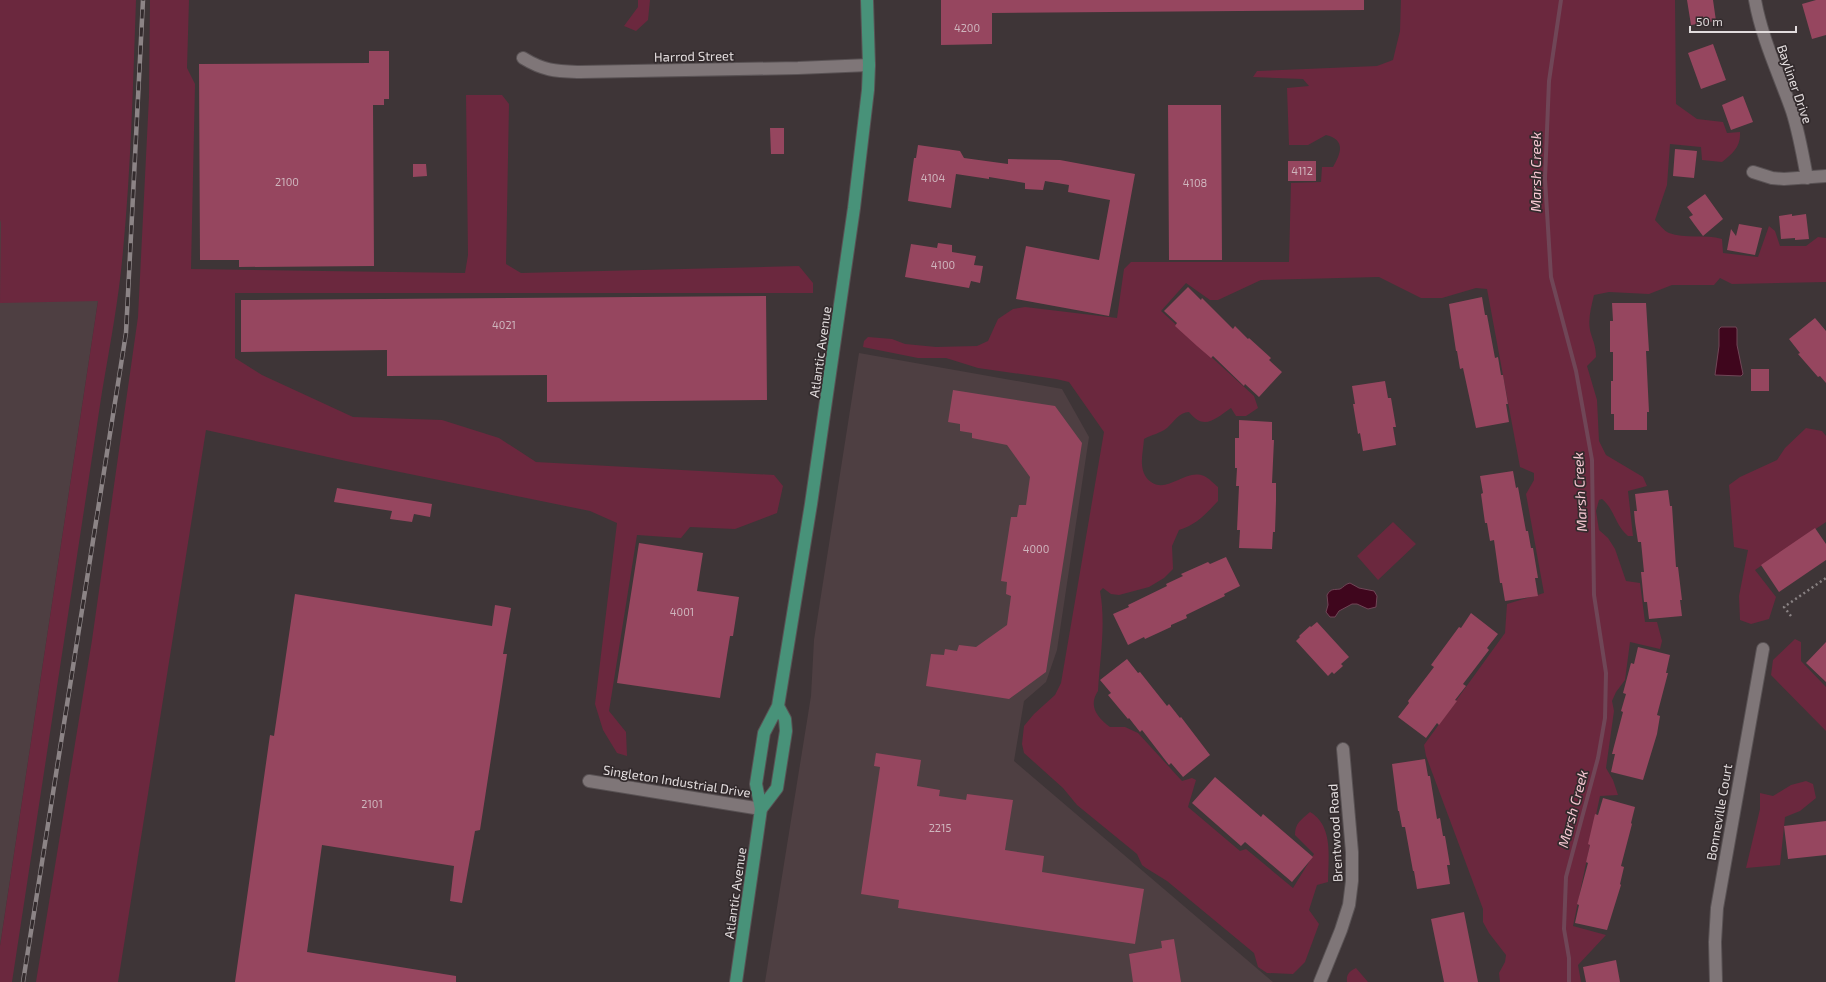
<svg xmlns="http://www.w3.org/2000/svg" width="1826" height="982" viewBox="0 0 1826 982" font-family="'Exo 2',sans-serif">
	<rect width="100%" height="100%" fill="#3e3537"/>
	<!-- built -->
	<path fill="#4e3f42" d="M0 212 98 301 0 946Z
		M859 353 1062 389 1089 437 1057 650 1046 682 1024 701 1014 761 1273 982H765L811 696 814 640Z"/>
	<!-- green -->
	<path fill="#6b283e" d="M0 0H136C133 84 131 168 123 251 119 298 110 345 102 392L12 982H0V946L98 301 0 303 1 223 0 219Z
		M150 0H189L187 68 195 84 191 269 465 273 468 255 466 95H502L509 104 506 264 521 273 799 266 813 283V293H235V358L262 375 353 417 442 420 499 438 536 462 774 475 783 486 777 513 735 529 690 527 681 538 637 535 609 711 626 732 627 756 617 753 603 730 595 704 617 523 590 511 346 461 206 430 118 982H36L92 640 138 317 149 97Z
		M638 0H650L648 20 636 31 624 26 638 7Z
		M1401 0H1675L1676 104 1697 119 1723 122 1727 133 1740 132C1741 147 1732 154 1722 162L1702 160 1701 147 1670 144 1667 185 1655 220C1659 224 1664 231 1669 233 1684 239 1706 234 1722 239L1723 253 1758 257 1769 226 1775 231 1780 246H1806L1818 237 1826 238V282L1732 284 1720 278 1714 285H1672L1649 294 1609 292 1594 295C1591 308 1587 321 1591 334 1594 343 1596 348 1596 357L1587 366 1597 400 1599 441 1606 455 1643 477 1647 486 1628 491 1633 536H1628C1615 525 1615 510 1602 499L1599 500 1596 511 1599 530 1608 538 1615 549 1626 581 1640 583 1645 622H1657L1662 641 1660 649 1630 642 1625 680 1616 692 1612 701 1614 711 1606 768 1613 780 1618 795 1600 796 1573 926 1606 935 1578 965 1581 982H1500L1499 973 1505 962 1506 955 1489 933 1483 922V909L1426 756 1424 745 1505 633 1507 604 1544 593 1526 494 1534 480V473L1520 467 1487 289 1476 288 1442 298H1421L1379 277 1261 280 1218 300H1210L1186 283 1161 311 1254 396 1258 408 1246 416H1236L1231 408C1215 419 1204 431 1189 412 1179 412 1174 422 1167 428 1161 433 1151 435 1144 439 1143 454 1137 472 1151 482 1168 494 1185 468 1204 476 1209 478 1214 484 1218 487V501C1206 514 1196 525 1179 530L1172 546 1173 569 1164 578 1149 587 1119 595 1111 594 1103 588 1100 591C1106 624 1100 657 1098 691 1088 706 1097 717 1110 727H1125L1138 733 1182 781 1192 778 1196 780 1188 807 1240 851 1246 849 1293 888 1314 854 1295 835C1295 823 1301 820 1310 812 1334 826 1328 859 1328 882L1317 885 1309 910 1319 924 1305 962 1293 974 1267 973 1258 967 1254 953 1167 881 1146 868 1142 865 1137 854 1077 805 1063 788 1024 753 1022 744 1024 726 1034 714 1055 695 1061 683 1104 432 1069 382 1056 379 978 368 946 358H918L863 347 864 341 868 337 892 339 905 344 936 347 977 346 988 341 998 319 1013 309 1025 307 1117 318 1124 269 1131 262H1289L1291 183 1321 182 1322 167H1333C1341 153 1346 140 1326 135L1308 145H1289L1287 88 1309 86 1303 79 1253 77 1257 71 1377 66 1393 60 1400 31Z
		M1806 428 1822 431 1826 436V522L1755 570 1776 597 1769 619 1751 624 1740 620 1739 596 1748 550 1734 547 1729 485 1740 477 1777 460 1785 448Z
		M1393 522 1416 544 1378 580 1357 556Z
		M1795 639 1801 642V661L1826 687V731L1771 675 1773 660Z
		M1806 781 1813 784 1816 798 1800 811 1785 817 1780 865 1746 868 1760 809V793L1773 796 1791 785Z
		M1356 968 1368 982H1347C1346 974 1350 971 1356 968Z"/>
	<!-- water -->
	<path fill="#3f061d" stroke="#704657" d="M1721 327H1736L1737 329V345L1743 374 1741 376 1715 375 1719 346V329Z
		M1350 583 1359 588 1374 591 1377 596 1376 607 1368 609 1357 604H1352L1339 611 1335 617H1330L1326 612 1328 605 1327 595C1331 588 1334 590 1340 589 1344 587 1345 584 1350 583Z"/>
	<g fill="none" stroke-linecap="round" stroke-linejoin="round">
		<!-- stream -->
		<path stroke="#704657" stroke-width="4" d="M1561 0 1549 81 1545 179 1551 277 1576 371 1592 460 1594 595 1606 673 1605 718 1598 758 1566 877 1564 929 1569 958V982"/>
	</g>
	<!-- building -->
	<path fill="#96465f" d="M941 0H1364V10L992 13V44L941 45Z
		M1687 0H1713L1716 21 1691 25Z
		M1816 0H1826V35L1812 39 1802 4Z
		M1713 44 1726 80 1701 89 1688 53Z
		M369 51H389V99H384V105H373L374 266 239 267V260H200L199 64 369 63Z
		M1743 96 1753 122 1731 130 1722 105Z
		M1168 105H1221L1222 260H1169Z
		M770 128H784V154H771Z
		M918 145 960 151 964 158 1008 164V159L1060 160 1135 174 1109 316 1016 299 1026 246 1099 260 1110 200 1068 192 1069 185 1045 181 1043 190 1025 189V183L989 177V179L956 174 951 208 908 201 914 158H916Z
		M1675 149 1697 151 1694 178 1673 176Z
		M1288 161H1316V181H1288Z
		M413 164H426L427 176 413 177Z
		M1705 194 1723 219 1703 236 1694 224 1689 217 1693 215 1687 207Z
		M1792 214V216L1806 214 1809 239 1795 240V238L1781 239 1779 216Z
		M1739 224 1762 228 1755 255 1727 250 1731 229 1736 236Z
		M938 243 952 245V252L976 256 974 265 983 266 980 283 971 281 969 288 905 277 911 244 937 248Z
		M1188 287 1201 300 1202 298 1233 329 1235 326 1248 339 1249 338 1271 358 1269 360 1282 372 1259 397 1245 384 1244 386 1213 356 1211 358 1197 346 1175 326 1177 323 1164 311Z
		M766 296 767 400 547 402V375L387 376V350L241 352V300Z
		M1482 297 1485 315H1487L1495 358 1498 357 1501 375H1503L1508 404H1506L1509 422 1476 428 1463 368 1460 369 1457 351H1456L1449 304Z
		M1612 303H1646L1649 351H1646L1649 412H1647V430H1614V414H1611V381H1613V352H1610V321H1613Z
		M1815 318 1826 331V383L1820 376 1818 377 1798 354 1800 353 1789 339Z
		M1751 369H1769V391H1751Z
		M1385 381 1388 398H1391L1396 427H1393L1396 445 1363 451 1360 433 1358 434 1353 404H1355L1352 386Z
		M953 390 1055 406 1082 443 1046 672 1009 699 926 686 931 654 944 655 945 649 957 651 959 645 976 647 1007 625 1011 596 1006 594 1007 582 1001 581 1011 517H1017L1019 505H1026L1030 477 1007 445 972 438V433L960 431V424L948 422Z
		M1239 420 1272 422V440H1274L1272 483H1276V501L1275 532H1273L1272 549 1239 548 1240 530H1237L1239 486H1236L1237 468H1235V438H1239Z
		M1513 471 1516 488 1518 487 1526 531H1528L1531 548H1533L1538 578H1535L1538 596 1505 601 1502 583H1500L1494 540 1490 541 1487 523H1485L1481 494 1483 493 1480 476Z
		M337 488 432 504 430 517 414 514 412 522 390 519 392 511 334 502Z
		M1668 490 1670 506H1672L1676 567H1678L1682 600H1680L1682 616 1649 619 1647 602H1644L1641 572H1644L1641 542H1638L1635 522 1634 511H1637L1635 494Z
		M1815 528 1826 544V560L1779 592 1761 565Z
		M639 543 703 553 697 591 739 597 733 636H730L720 698 617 683Z
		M1226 557 1240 586 1224 594 1225 596 1186 615 1187 618 1171 625V627L1145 639 1144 637 1128 645 1113 614 1129 607 1128 605 1167 586 1166 584 1183 576 1181 574 1208 562 1210 564Z
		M295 594 492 626 495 605 511 608 503 654H507L500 700 480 830 475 831 462 903 450 901 454 866 322 845 307 952 456 976V982H235L270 735 274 736Z
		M1471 613 1498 634 1487 648 1489 650 1463 684 1466 686 1455 700 1457 701 1439 725 1437 723 1426 738 1398 717 1409 703 1408 701 1434 667 1431 665 1459 627 1461 628Z
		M1317 622 1349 657 1341 664 1343 666 1334 674 1332 672 1328 676 1296 641 1300 637 1299 636 1310 626 1311 627Z
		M1826 642V682L1806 663Z
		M1638 647 1670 655 1666 673H1668L1657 715 1660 716 1657 734 1643 780 1611 772 1615 754H1612L1623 712 1621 711 1626 694 1623 693 1631 663 1634 664Z
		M1127 659 1138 673 1140 672 1167 706 1169 704 1180 718 1181 717 1210 755 1183 777 1171 763 1169 765 1142 730 1140 732 1129 718 1128 719 1108 695 1111 693 1100 680Z
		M876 753 921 760 917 786 940 790 939 796 966 800 967 794 1013 800 1005 850 1044 856 1042 872 1144 889 1135 944 898 908 899 900 861 894 880 767 874 766Z
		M1425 759 1428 776H1430L1437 819 1440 818 1443 836H1445L1450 865H1447L1450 884 1417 889 1414 871H1413L1405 827H1402L1399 811H1398L1392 764Z
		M1215 777 1261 817 1263 814 1313 857 1292 882 1245 842 1241 846 1192 803Z
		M1603 798 1635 807 1631 823 1632 824 1621 866 1624 867 1620 884 1621 885 1607 930 1575 923 1579 905 1577 904 1588 863 1586 862 1590 845 1588 844 1595 814 1598 815Z
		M1826 821V855L1788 859 1784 826Z
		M1464 912 1478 982H1444L1431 919Z
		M1174 939 1181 982H1133L1129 954 1162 948 1161 941Z
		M1616 960 1620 982H1586L1583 967Z"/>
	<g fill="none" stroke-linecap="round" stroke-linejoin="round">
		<defs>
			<path id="minor" d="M1755 0C1762 39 1779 74 1792 111 1799 133 1803 156 1807 178
				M523 58C544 71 556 71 580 72L798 68 869 65
				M1753 172 1772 178 1784 179 1826 176
				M589 781 761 809
				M1320 982 1341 930 1349 905 1352 881V852L1343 749
				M1716 982 1715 942 1717 908 1763 649"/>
			<path id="major" d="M761 809 777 788 786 731 785 719 778 706
				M736 982 761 809 756 784 764 733 778 706 811 504 854 208 868 90 869 65 867 0"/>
		</defs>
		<!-- minor casing -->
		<use href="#minor" stroke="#595254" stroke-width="14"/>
		<!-- major casing -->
		<use href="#major" stroke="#595254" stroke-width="14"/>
		<!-- path -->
		<path stroke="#898283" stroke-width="2.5" stroke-dasharray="2 3" stroke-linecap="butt" d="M1791 616 1784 607 1826 578"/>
		<!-- minor -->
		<use href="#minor" stroke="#7f7678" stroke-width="12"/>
		<!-- major -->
		<use href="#major" stroke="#489279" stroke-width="12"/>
		<defs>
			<path id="rail" d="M23 982 126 333 143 0"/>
		</defs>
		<!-- rail casing -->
		<use href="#rail" stroke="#8c8486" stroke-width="4.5"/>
		<!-- rail -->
		<use href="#rail" stroke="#332b2d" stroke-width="3" stroke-dasharray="9" stroke-linecap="butt"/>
	</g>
	<g text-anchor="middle" stroke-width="3.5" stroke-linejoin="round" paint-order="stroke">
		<!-- number labels -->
		<g font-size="11" fill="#cfb6be">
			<text x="967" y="32">4200</text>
			<text x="1302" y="175">4112</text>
			<text x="933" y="182">4104</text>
			<text x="287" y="186">2100</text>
			<text x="1195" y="187">4108</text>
			<text x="943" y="269">4100</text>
			<text x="504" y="329">4021</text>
			<text x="1036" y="553">4000</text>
			<text x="682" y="616">4001</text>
			<text x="372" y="808">2101</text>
			<text x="940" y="832">2215</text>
		</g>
		<!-- street labels -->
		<g font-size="13" fill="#e2dcdd" stroke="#332b2d">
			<text transform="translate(694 56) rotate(-1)" y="5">Harrod Street</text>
			<text transform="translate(1795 84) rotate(71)" y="5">Bayliner Drive</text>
			<text transform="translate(820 352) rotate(-82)" y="5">Atlantic Avenue</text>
			<text transform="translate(677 781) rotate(9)" y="5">Singleton Industrial Drive</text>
			<text transform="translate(1719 812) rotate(-80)" y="5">Bonneville Court</text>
			<text transform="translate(1335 833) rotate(-93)" y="5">Brentwood Road</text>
			<text transform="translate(735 893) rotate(-82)" y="5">Atlantic Avenue</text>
		</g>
		<!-- water labels -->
		<g font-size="14" font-style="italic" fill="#f7c8d3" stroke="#332b2d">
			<text transform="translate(1536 172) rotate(-90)" y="5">Marsh Creek</text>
			<text transform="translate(1580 492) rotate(-93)" y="5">Marsh Creek</text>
			<text transform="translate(1573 809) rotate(-75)" y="5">Marsh Creek</text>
		</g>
	</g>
	<!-- scale -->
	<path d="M1690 26v6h106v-6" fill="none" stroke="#e2dcdd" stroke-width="2"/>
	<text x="1696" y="26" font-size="12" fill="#e2dcdd" stroke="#332b2d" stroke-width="3" paint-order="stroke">50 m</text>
</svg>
